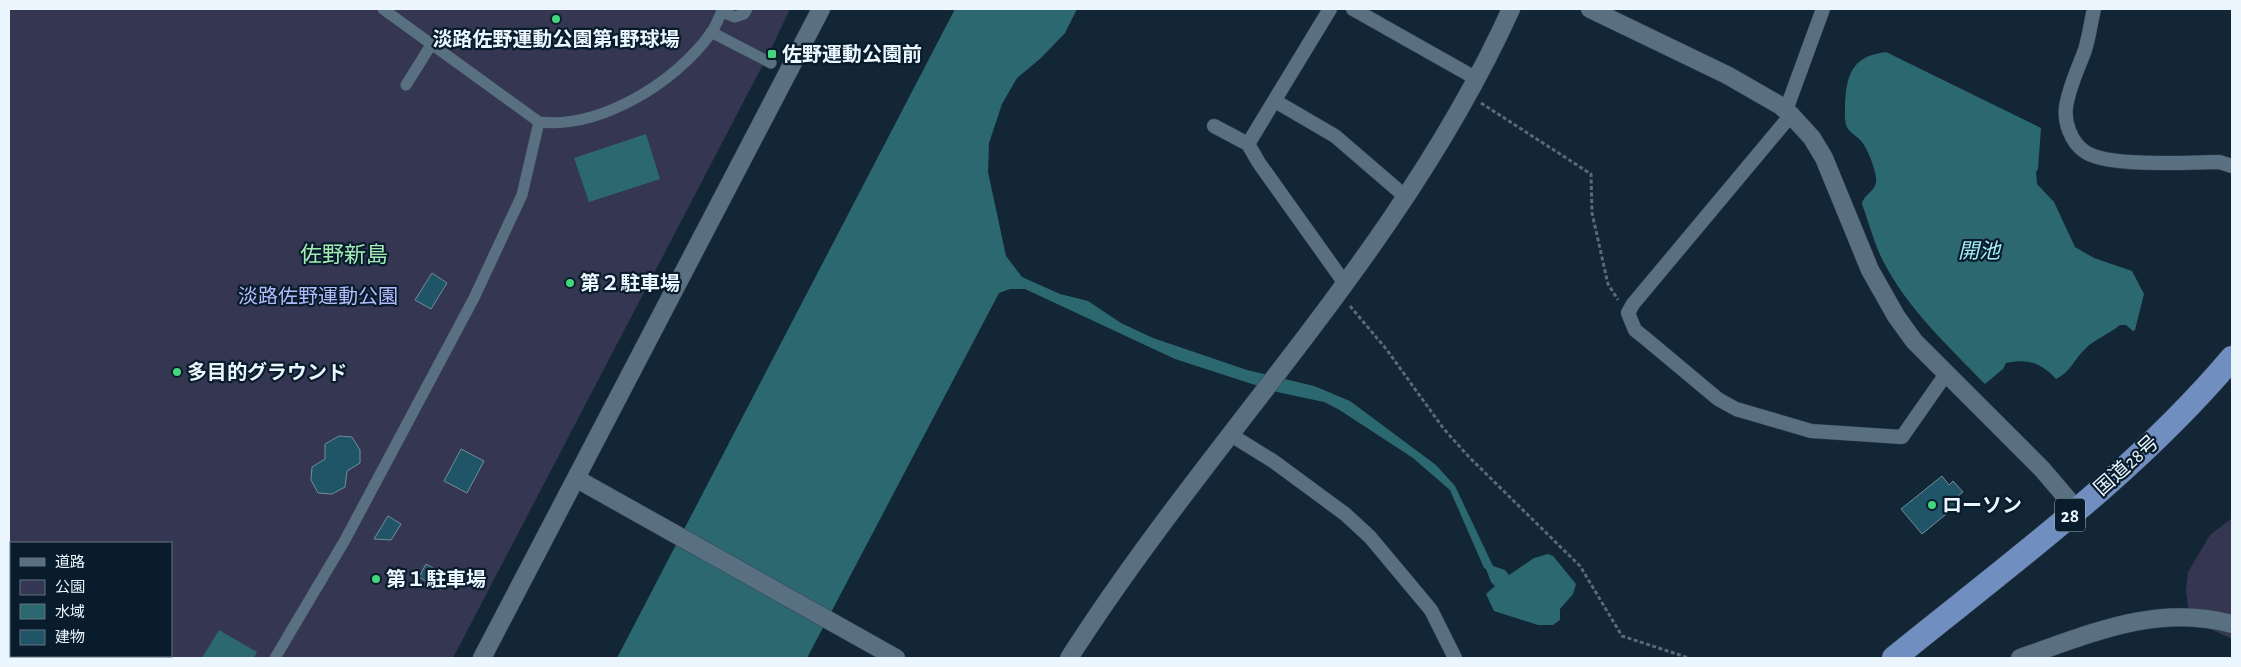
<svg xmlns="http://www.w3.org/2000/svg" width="2241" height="667" viewBox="0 0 2241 667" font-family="'Alegreya Sans','Noto Sans JP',sans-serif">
	<rect width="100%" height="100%" fill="#122635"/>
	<!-- green -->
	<path fill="#353752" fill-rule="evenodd" d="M9 9H790L769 53 453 658H9ZM11 543H171V656H11Z
		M2232 518V639L2190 620 2186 591 2188 572 2210 535Z"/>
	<!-- water -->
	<path fill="#2c6870" d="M955 9H1077L1065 33 1041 58 1017 78 1002 104 989 143 988 172 1006 256 1022 277 1060 294 1088 301 1121 323 1153 338 1247 370 1314 386 1350 401 1436 465 1455 486 1493 566 1505 570 1509 575 1534 558 1548 554 1553 556 1576 584 1573 594 1560 609V620L1553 625H1538L1494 611 1486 594 1495 586 1491 582 1486 569 1484 568 1450 490 1413 458 1338 409 1324 402 1277 392 1175 359 1025 289H1010L999 293 807 658H617Z
		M1886 52 2041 128 2038 169 2036 172 2037 184 2054 202 2075 247 2094 258 2132 271 2144 294 2135 330 2133 331 2126 325H2120C2109 334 2094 340 2086 348 2075 358 2070 373 2056 379 2041 363 2028 358 2006 363L2003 369 1985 384C1948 346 1908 309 1883 261 1874 243 1869 223 1862 204 1864 193 1878 191 1876 178 1875 168 1868 150 1862 142 1858 137 1852 134 1848 129 1844 123 1845 113 1845 106 1846 75 1852 56 1886 52Z
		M646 134 660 179 589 202 574 158Z
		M219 630 257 652 254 658H202Z"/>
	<!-- building -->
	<path fill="#205467" stroke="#708e9b" d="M432 273 447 283 431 309 415 300Z
		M339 436 352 437 360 450V463L347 471 345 487 332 494 318 493 311 480 312 467 325 459V444Z
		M461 449 484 461 467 493 444 481Z
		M1942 476 1949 485 1953 481 1963 492 1958 496 1962 501 1922 534 1901 509Z
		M388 516 401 524 391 540 374 539Z
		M426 564 449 577 441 590 419 577Z"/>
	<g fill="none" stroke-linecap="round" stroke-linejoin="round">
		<defs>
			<path id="pedestrian" d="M383 9 539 122C601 129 676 82 711 33 716 26 719 17 723 9
				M722 12 735 17 744 14 747 9
				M711 32 771 63
				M406 85 431 45
				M9 573 11 575
				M145 656 149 658
				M275 658 345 540 474 298 522 195 539 122"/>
			<path id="minor" d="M1353 9 1477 79
				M2094 9C2091 22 2089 37 2085 50 2078 69 2069 87 2066 107 2064 122 2071 142 2084 151 2106 168 2189 162 2219 162L2232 166
				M1275 101 1335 136 1407 198
				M1786 110 1823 9
				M1791 115 1633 304 1628 313 1635 330 1645 338 1718 399 1736 409 1811 431 1902 437 1946 374
				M1214 126 1248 144 1330 9
				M1248 144 1259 163 1346 285
				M1231 435 1273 461 1345 514 1370 537 1431 610 1455 658"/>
			<path id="tertiary" d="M1590 9 1727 75 1781 106 1791 115 1812 138 1824 158 1870 270 1896 316 1914 341 2042 469 2076 509
				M577 479 896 658
				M482 658 821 9
				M1069 658C1211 436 1401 252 1511 9
				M2020 658C2090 634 2158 603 2232 624"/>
			<path id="trunk" d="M1894 658C2011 563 2135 473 2232 358"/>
		</defs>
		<!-- pedestrian casing -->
		<use href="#pedestrian" stroke="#34414e" stroke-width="12"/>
		<!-- minor casing -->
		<use href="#minor" stroke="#34414e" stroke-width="15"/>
		<!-- tertiary casing -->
		<use href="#tertiary" stroke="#34414e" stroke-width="19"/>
		<!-- trunk casing -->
		<use href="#trunk" stroke="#34414e" stroke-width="25"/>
		<!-- path -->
		<path stroke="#596a77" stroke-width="3" stroke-dasharray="4 2.5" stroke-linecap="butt" d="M1481 103 1591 174 1592 213 1608 284 1618 300
			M1350 306 1387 350 1443 428 1469 457 1580 566 1622 636 1689 658"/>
		<!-- pedestrian -->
		<use href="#pedestrian" stroke="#596f82" stroke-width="11"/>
		<!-- minor -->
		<use href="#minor" stroke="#596f82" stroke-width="14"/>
		<!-- tertiary -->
		<use href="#tertiary" stroke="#596f82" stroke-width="18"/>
		<!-- trunk -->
		<use href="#trunk" stroke="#718ec0" stroke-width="24"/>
	</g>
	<!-- markers -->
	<g fill="#42d77c" stroke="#081c2b" stroke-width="2">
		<circle cx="556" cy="19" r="5"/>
		<rect x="767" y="49" width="10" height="10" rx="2.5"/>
		<circle cx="570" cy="283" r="5"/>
		<circle cx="177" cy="372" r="5"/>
		<circle cx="1932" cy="505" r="5"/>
		<circle cx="376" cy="579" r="5"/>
	</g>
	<g text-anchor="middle" stroke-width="4.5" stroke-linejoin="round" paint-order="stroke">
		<!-- shield labels -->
		<rect fill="#081c2b" stroke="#a8b5bf" stroke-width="1" x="2055" y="498.5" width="30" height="33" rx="4"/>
		<g font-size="19" font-weight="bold" fill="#ecf6fe">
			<text x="2070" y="522">28</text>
		</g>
		<!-- poi labels -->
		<g font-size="20" font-weight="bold" fill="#ecf6fe" stroke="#081c2b" text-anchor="start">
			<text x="556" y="46" text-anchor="middle">淡路佐野運動公園第1野球場</text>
			<text x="782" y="61">佐野運動公園前</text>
			<text x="580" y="290">第２駐車場</text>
			<text x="187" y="379">多目的グラウンド</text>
			<text x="1942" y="512">ローソン</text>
			<text x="386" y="586">第１駐車場</text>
		</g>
		<!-- park labels -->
		<g font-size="20" fill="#b4bafb" stroke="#081c2b">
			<text x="318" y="303">淡路佐野運動公園</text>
		</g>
		<!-- street labels -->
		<g font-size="20" fill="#ecf6fe" stroke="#081c2b">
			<text transform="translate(2126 465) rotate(-42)" y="7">国道28号</text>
		</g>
		<!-- water labels -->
		<g font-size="21" font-style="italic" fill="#a5effa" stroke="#081c2b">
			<text x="1979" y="258">開池</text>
		</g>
		<!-- quarter labels -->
		<g font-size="22" fill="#a4eab6" stroke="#081c2b">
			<text x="344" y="262">佐野新島</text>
		</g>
	</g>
	<!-- border -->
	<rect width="2241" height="667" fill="none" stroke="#ecf6fe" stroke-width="20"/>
	<!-- legend -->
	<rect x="10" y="542" width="162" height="115" fill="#081c2b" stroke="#63737f"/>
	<rect x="20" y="558" width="25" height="8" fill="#596f82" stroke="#63737f"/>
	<text x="55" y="567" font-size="15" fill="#ecf6fe">道路</text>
	<rect x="20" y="580" width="25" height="15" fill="#353752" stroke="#63737f"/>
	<text x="55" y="592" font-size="15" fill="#ecf6fe">公園</text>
	<rect x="20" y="604" width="25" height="15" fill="#2c6870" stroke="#63737f"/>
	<text x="55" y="617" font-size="15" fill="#ecf6fe">水域</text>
	<rect x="20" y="630" width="25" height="15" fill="#205467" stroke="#63737f"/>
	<text x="55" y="642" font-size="15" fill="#ecf6fe">建物</text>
</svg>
